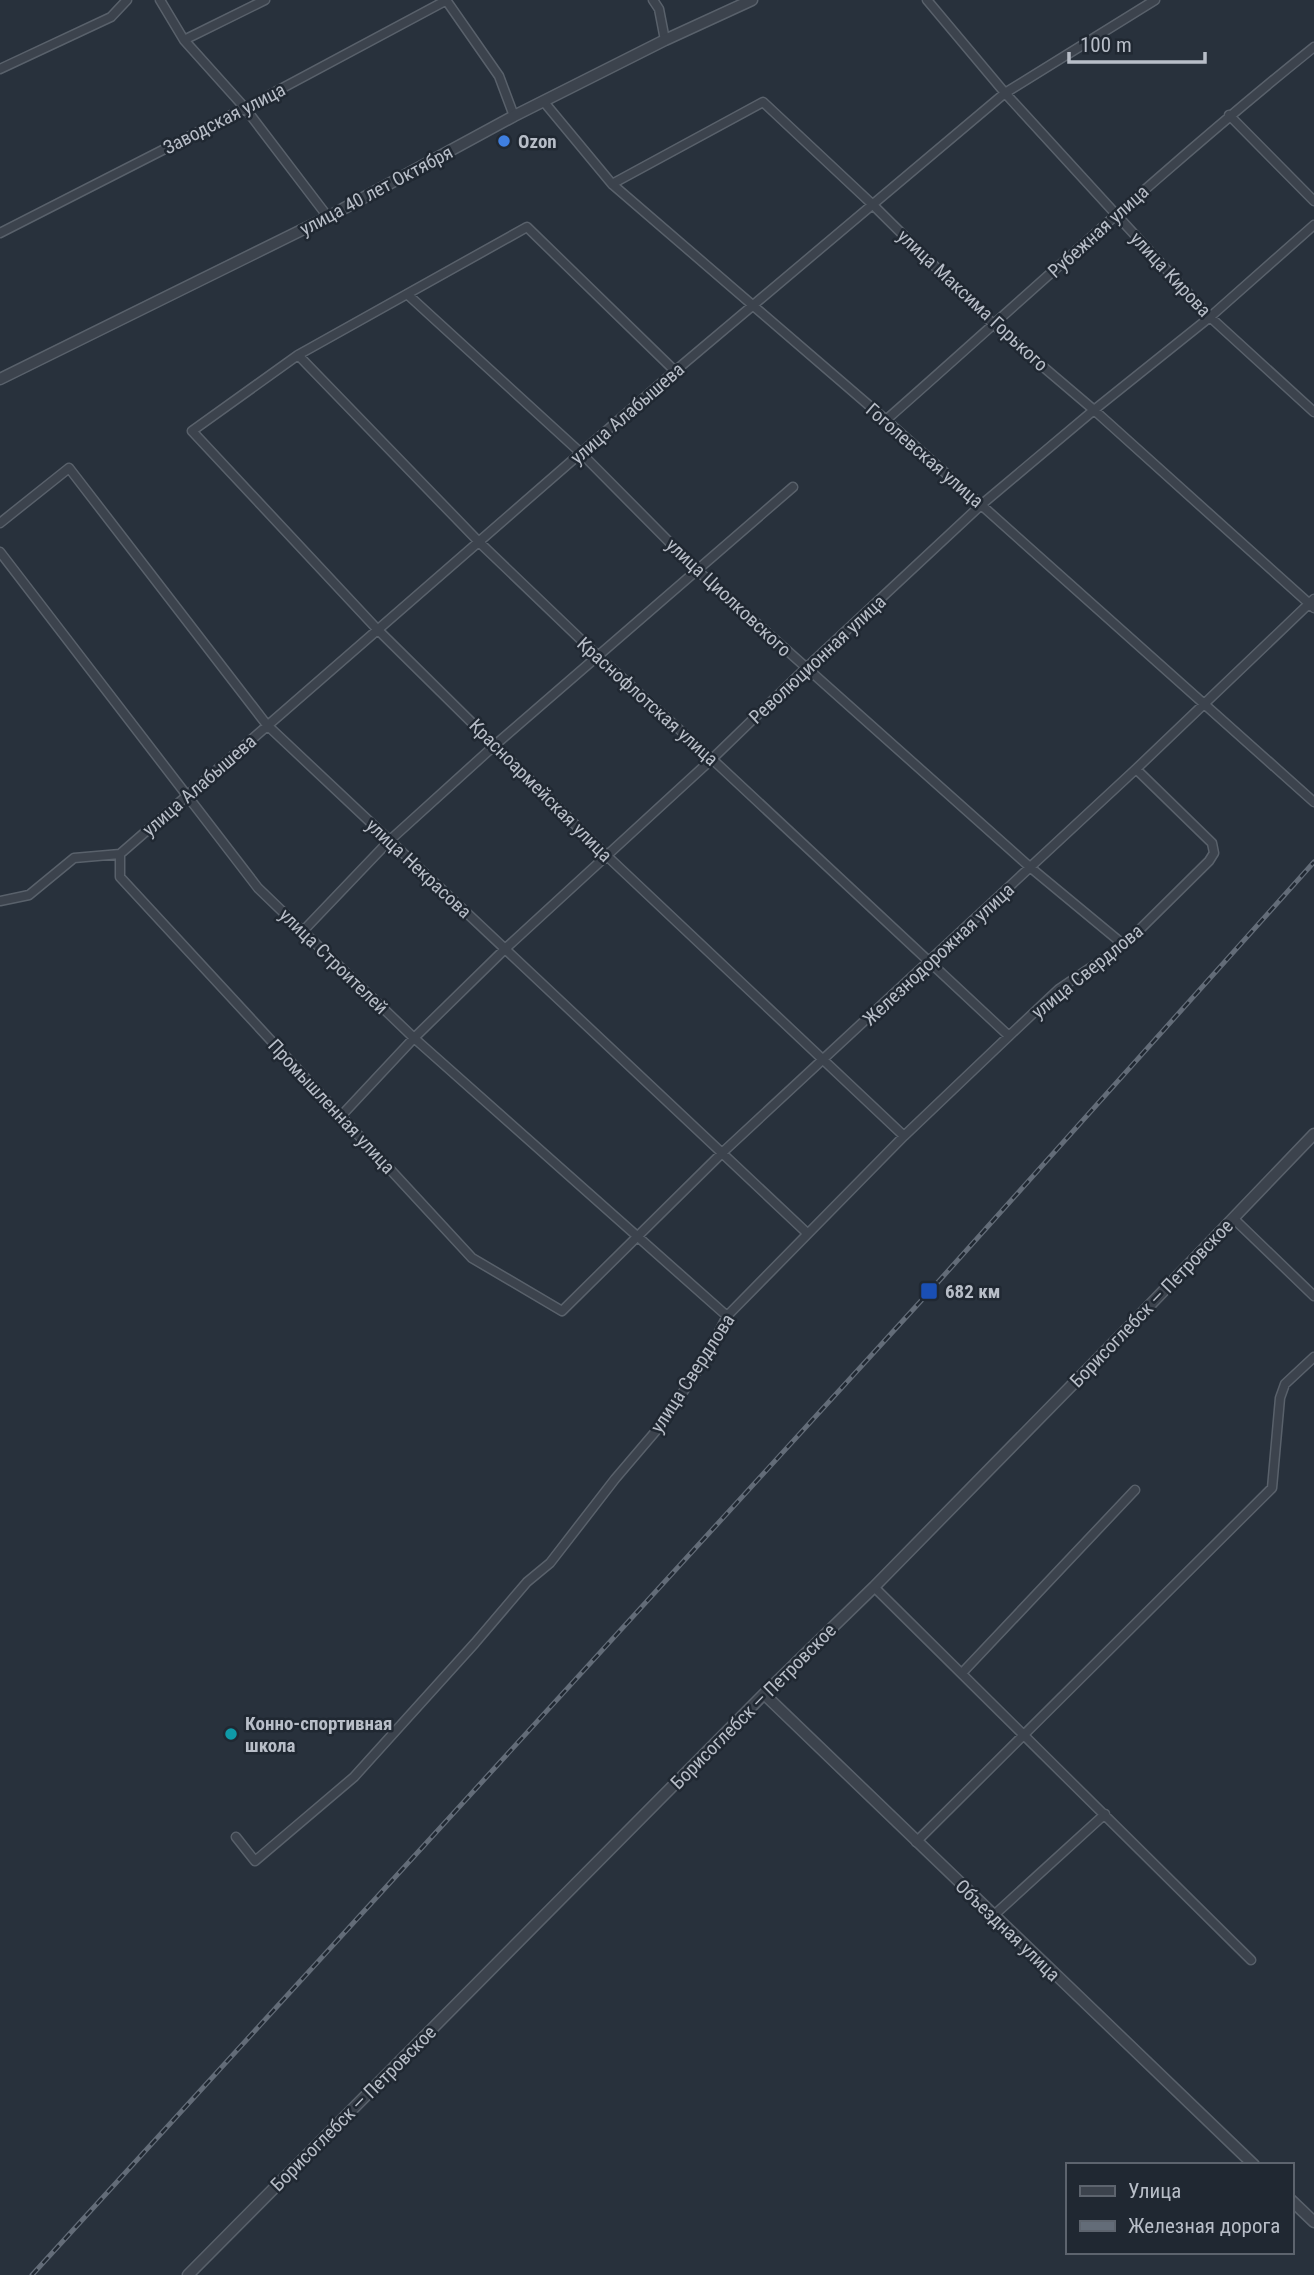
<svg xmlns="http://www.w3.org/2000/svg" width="1314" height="2275" viewBox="0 0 1314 2275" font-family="'Roboto Condensed',sans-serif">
	<rect width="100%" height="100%" fill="#28313c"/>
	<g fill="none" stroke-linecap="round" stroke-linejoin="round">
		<defs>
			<path id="minor" d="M160 0 184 40 245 108 328 217
				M446 0 499 76 514 116
				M653 0 659 9 665 40
				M927 0 1005 93 1210 317 1314 412
				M184 40 265 0
				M0 69 111 17 127 0
				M544 102 612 184 886 420 1314 802
				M1229 115 1314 201
				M612 184 763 102 873 205 994 325 1094 410 1314 608
				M0 233 245 108 447 0
				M407 294 582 454 698 571 1031 868 1124 945
				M298 355 480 543 598 656 712 759 1009 1036
				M675 371 527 227 298 355 192 431 377 629 607 856 904 1136
				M886 420C1028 295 1166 166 1314 47
				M0 523 69 468 267 725 807 1233
				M0 552 258 888 414 1038 727 1316
				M120 854V877L472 1258 562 1311 723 1152 1136 769 1314 599
				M0 901 29 895 74 858 120 854 675 371 1005 93 1155 0
				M303 931 389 841 495 745 793 487
				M341 1116 414 1038 506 948 712 759 806 668 981 505 1094 410 1210 317 1314 225
				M1233 1218 1314 1296
				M874 1587 1251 1960
				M962 1673 1135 1490
				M236 1837 255 1861 354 1777 475 1643 527 1582 550 1563 615 1479 661 1425 705 1359 727 1316 904 1136 1009 1036 1059 989 1124 945 1209 861 1214 853 1212 843 1136 769
				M916 1842 1272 1488 1280 1398 1285 1384 1314 1357
				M993 1916 1105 1814"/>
			<path id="tertiary" d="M0 379 328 217 514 116 665 40 752 0
				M764 1694 1254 2165
				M1291 2200 1314 2222
				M188 2275 764 1694 874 1587 1125 1331 1314 1134"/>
		</defs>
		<!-- minor casing -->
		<use href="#minor" stroke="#59616b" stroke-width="11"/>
		<!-- tertiary casing -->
		<use href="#tertiary" stroke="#59616b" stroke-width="13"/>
		<!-- minor -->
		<use href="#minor" stroke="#3c434d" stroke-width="8"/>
		<!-- tertiary -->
		<use href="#tertiary" stroke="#3c434d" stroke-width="10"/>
		<defs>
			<path id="rail" d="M32 2275 930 1291 1314 862"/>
		</defs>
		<!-- rail casing -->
		<use href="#rail" stroke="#636c78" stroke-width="5"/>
		<!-- rail -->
		<use href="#rail" stroke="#202832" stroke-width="2.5" stroke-dasharray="8" stroke-linecap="butt"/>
	</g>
	<!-- markers -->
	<circle fill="#3f7fe0" stroke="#202832" stroke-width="2.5" cx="504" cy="141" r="7"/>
	<rect fill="#1a4fb4" stroke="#202832" stroke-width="2.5" x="920" y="1282" width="18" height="18" rx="3.5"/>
	<circle fill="#0f9aa8" stroke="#202832" stroke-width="2.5" cx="231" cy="1734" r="7"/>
	<g text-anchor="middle" stroke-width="5" stroke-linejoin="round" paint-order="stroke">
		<!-- street labels -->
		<g font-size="19" fill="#b8bec8" stroke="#202832">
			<text transform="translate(224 118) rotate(-27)" y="7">Заводская улица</text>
			<text transform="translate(376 190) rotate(-28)" y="7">улица 40 лет Октября</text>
			<text transform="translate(1098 231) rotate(-42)" y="7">Рубежная улица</text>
			<text transform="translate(1171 274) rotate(47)" y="7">улица Кирова</text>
			<text transform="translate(973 300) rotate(43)" y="7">улица Максима Горького</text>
			<text transform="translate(627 413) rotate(-41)" y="7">улица Алабышева</text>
			<text transform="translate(925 455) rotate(41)" y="7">Гоголевская улица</text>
			<text transform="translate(729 597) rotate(43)" y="7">улица Циолковского</text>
			<text transform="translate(817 659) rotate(-43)" y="7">Революционная улица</text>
			<text transform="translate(648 701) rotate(42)" y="7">Краснофлотская улица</text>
			<text transform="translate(199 785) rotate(-41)" y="7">улица Алабышева</text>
			<text transform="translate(541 790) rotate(45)" y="7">Красноармейская улица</text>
			<text transform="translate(419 868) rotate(43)" y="7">улица Некрасова</text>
			<text transform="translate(938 954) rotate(-43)" y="7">Железнодорожная улица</text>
			<text transform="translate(334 961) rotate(44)" y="7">улица Строителей</text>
			<text transform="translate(1087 971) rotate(-39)" y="7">улица Свердлова</text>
			<text transform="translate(332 1106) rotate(47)" y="7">Промышленная улица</text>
			<text transform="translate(1151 1303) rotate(-46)" y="7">Борисоглебск — Петровское</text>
			<text transform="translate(692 1373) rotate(-57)" y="7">улица Свердлова</text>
			<text transform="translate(753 1706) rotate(-45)" y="7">Борисоглебск — Петровское</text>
			<text transform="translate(1008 1930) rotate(44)" y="7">Объездная улица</text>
			<text transform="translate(353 2108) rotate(-45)" y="7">Борисоглебск — Петровское</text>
		</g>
		<!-- poi labels -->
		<g font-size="19" font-weight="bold" fill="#b8bec8" stroke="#202832" text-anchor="start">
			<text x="518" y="148">Ozon</text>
			<text x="945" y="1298">682 км</text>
			<text x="245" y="1730">Конно-спортивная<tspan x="245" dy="22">школа</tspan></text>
		</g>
	</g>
	<!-- legend -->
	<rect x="1066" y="2163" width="228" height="91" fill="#202832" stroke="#5d646e" stroke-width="2"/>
	<rect x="1080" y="2186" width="35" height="10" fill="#3c434d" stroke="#5d646e" stroke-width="2"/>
	<text x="1128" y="2198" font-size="21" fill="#b8bec8">Улица</text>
	<rect x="1080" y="2221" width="35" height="10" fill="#636c78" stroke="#5d646e" stroke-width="2"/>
	<text x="1128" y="2233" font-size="21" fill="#b8bec8">Железная дорога</text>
	<!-- scale -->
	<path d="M1069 52v10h136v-10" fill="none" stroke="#b8bec8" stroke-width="3.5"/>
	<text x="1080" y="52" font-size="21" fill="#b8bec8" stroke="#202832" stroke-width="5" paint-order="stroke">100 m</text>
</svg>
